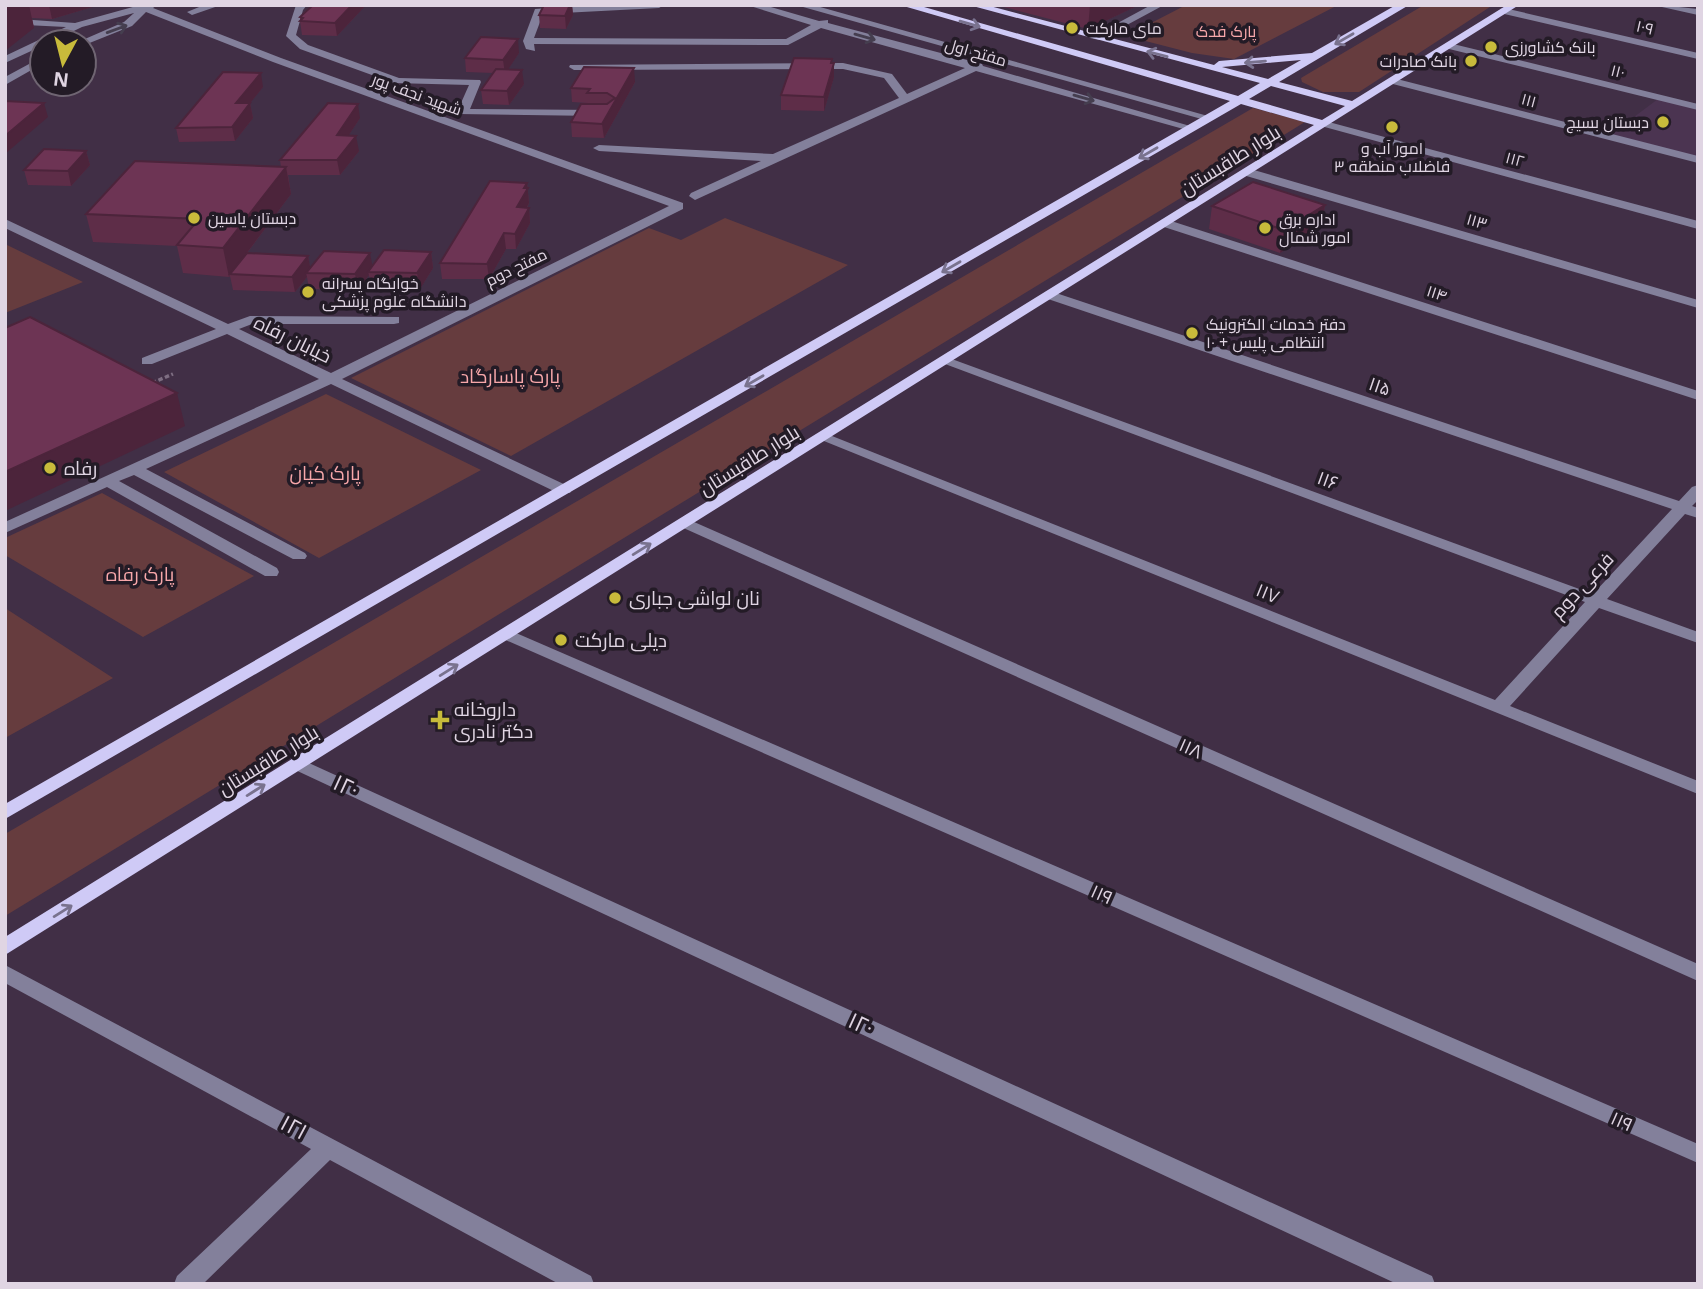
<svg xmlns="http://www.w3.org/2000/svg" width="1703" height="1289" viewBox="0 0 1703 1289" font-family="'Noto Sans',Cairo,sans-serif">
	<rect width="100%" height="100%" fill="#412f46"/>
	<!-- built -->
	<path fill="#4b3451" d="M1658 99 1698 109V158L1610 135Z"/>
	<!-- green -->
	<path fill="#663c3e" d="M1186 5H1338L1234 59 1192 53 1126 36Z
		M1424 5H1493L1359 92H1323L1302 82 1301 78Z
		M1253 108 1305 122 5 916V834Z
		M725 218 848 265 511 456 351 378 649 228 681 240Z
		M5 244 83 282 5 313Z
		M326 394 481 470 319 558 164 472Z
		M102 493 254 576 143 637 5 555V538Z
		M5 608 113 678 5 738Z"/>
	<g fill="none" stroke-linecap="round" stroke-linejoin="round">
		<!-- path -->
		<path stroke="#7e6e82" stroke-width="3.5" stroke-dasharray="4.5 2.5" stroke-linecap="butt" d="M152 383 173 374"/>
		<!-- minor -->
		<path fill="#83809b" fill-rule="evenodd" d="M140 5H157L153 8 281 58 683 203V209L342 379 570 487 572 490 570 493H558L331 384 146 469 305 553 307 556 305 559H293L134 475 119 481 277 568 279 572 277 576H265L107 487 5 533V522L319 379 227 334 152 364H142V358L216 329 5 228V219L228 324 250 316 399 317V323L394 324H252L239 329 331 373 669 206 273 62 146 12 132 26 87 44 78 42 124 22 134 13 82 27 51 42H42V46L5 63V56L66 27 5 24V18L75 23Z
			M204 5H221L192 15 187 12Z
			M296 5H307L303 10 296 35 308 45 399 78 480 80 481 82 470 109 598 110 604 113 598 116 459 114 457 112 469 85 394 83 300 49 286 36Z
			M594 5H664L659 8 543 14 534 38 786 39 811 25 747 5H764L819 21 828 20V23L982 64 983 66 1197 128 1187 130 976 71 695 200 689 196 691 193 761 161 599 151 593 148 599 145 773 154 899 98 884 78 843 69 574 70 569 67 570 65 843 63 892 74 907 94 965 68 821 28 788 45 534 44 535 51 526 49 523 41 535 9Z
			M796 5H813L1215 118 1205 120Z
			M1151 5H1164L1099 40 1090 38Z
			M1660 5 1698 9V15L1662 7Z
			M1504 8 1698 53V59L1500 13V9Z
			M1449 43 1698 104V110L1445 48V44Z
			M42 57V64L5 85V77Z
			M1393 78 1698 156V163L1389 83 1388 81Z
			M1325 121 1698 221V229L1321 126V122Z
			M1247 168 1698 300V308L1243 175 1241 172Z
			M1165 219 1698 391V400L1161 226V220Z
			M1050 291 1679 501 1692 487 1698 485V500L1692 506 1698 508V518L1685 514 1607 599 1698 632V643L1599 608 1510 706 1698 781V794L814 437 822 432 827 434 1495 700 1585 602 937 361 944 357 949 358 1593 594 1672 509 1045 298V292Z
			M685 518 1698 964V981L679 526 677 523Z
			M507 629 1698 1144V1163L501 638 498 634 501 630Z
			M298 758 1432 1276 1435 1284H1397L291 768 289 764 291 760Z
			M5 965 591 1276 594 1284H559L330 1160 203 1284H174L177 1276 311 1149 5 983Z"/>
		<!-- major -->
		<path fill="#cfcaf6" fill-rule="evenodd" d="M900 5H917L1238 96 1260 83 969 5H986L1214 65 1219 61 1312 53 1396 5H1409L1279 82 1352 101 1507 5H1519L5 955V937L1314 125 1241 104 5 819V804L1230 101ZM1301 60 1268 79 1222 67ZM1271 86 1345 106 1322 120 1249 99Z"/>
	</g>
	<!-- wall -->
	<path fill="#5e2d48" d="M5 5H99L52 19 32 18 34 28Z
		M313 5H366L337 36 302 35 300 21V17Z
		M544 5H572L573 15 566 29 540 28 539 15Z
		M996 5H1139L1088 29Z
		M519 53 508 69 524 84 509 105 483 104 481 90 493 73 466 72 465 58Z
		M832 59V63H834V77L824 111 781 110V95Z
		M635 82 604 138 572 137 571 122 588 104V103L572 102 571 88Z
		M263 87 250 103 253 118 235 141 179 142 176 128Z
		M360 118 348 136 359 151 340 175H288L291 194 247 253 308 256 310 268 373 267 431 252 433 268 420 289 371 288 369 275 358 290 309 289 307 277 295 292 233 290 230 276 229 277 183 273 177 246 93 242 86 214 281 167 280 160Z
		M86 151 90 165 71 186 28 185 24 170Z
		M527 183 529 203 527 208H529L530 223 516 249H506L489 279H442L440 263Z
		M1325 205 1321 228 1280 253 1209 229 1212 206Z"/>
	<!-- shaded-wall -->
	<path fill="#4c243b" d="M7 5H29L34 28 5 51V7Z
		M49 5H99L52 19Z
		M352 5H366L337 36 335 23Z
		M570 5H572L573 15 566 29 565 16Z
		M1090 5H1139L1088 29Z
		M518 39 519 53 505 74 503 60Z
		M832 59V70L834 63V77L824 111V97Z
		M634 68 635 82 604 138 602 124Z
		M522 70 524 84 509 105 507 91Z
		M261 73 263 87 239 117 236 103Z
		M44 103 48 117 5 154V136Z
		M250 103 253 118 235 141 232 127Z
		M358 104 360 118 339 150 337 135Z
		M356 136 359 151 340 175 337 160Z
		M86 151 90 165 71 186 68 171Z
		M286 167 291 194 231 274H230L229 277 223 248Z
		M527 183 529 203 519 223 517 207Z
		M1325 205 1321 228 1280 253 1284 230Z
		M529 208 530 223 516 249 515 234Z
		M504 233 506 249 489 279 487 264Z
		M431 252 433 268 420 289 417 273Z
		M370 253 373 269 368 272 369 275 358 290 355 274Z
		M308 256 311 272 306 273 307 277 295 292 292 277Z
		M177 393 185 426 5 511V472Z"/>
	<!-- building -->
	<path fill="#6d3454" stroke="#4c243b" stroke-width="2" d="M313 5H352L335 23 300 21 303 18 300 17Z
		M544 5H570L565 16 539 15Z
		M481 37 518 39 503 60 465 58Z
		M794 58 832 59 831 63H834L824 97 781 95Z
		M584 67 634 68 602 124 571 122 581 104H607L615 98 607 93H587L590 89 571 88Z
		M496 69 522 70 507 91 481 90Z
		M223 72 261 73 236 103H250L232 127 176 128Z
		M5 101 44 103 5 136Z
		M328 103 358 104 337 135 356 136 337 160H280Z
		M44 149 86 151 68 171 24 170Z
		M135 161 286 167 223 248 177 245 199 219 86 214Z
		M490 181 527 183 524 188H528L517 207 529 208 515 234 504 233 487 264 440 263Z
		M1253 182 1325 205 1284 230 1212 206Z
		M384 250 431 252 417 273 368 272Z
		M324 251 370 253 355 274 306 273Z
		M247 253 308 256 292 277 230 274Z
		M30 317 177 393 5 472V328Z"/>
	<!-- one-way arrows -->
	<defs><path id="oneway-shaft" d="M-6 0H5M1.5-3L5.5 0L1.5 3" fill="none" stroke-width="1.6" stroke-linecap="round" stroke-linejoin="round" transform="scale(1.75)"/></defs>
	<g stroke="#79728e">
		<use href="#oneway-shaft" transform="translate(970 24) rotate(16)"/>
		<use href="#oneway-shaft" transform="translate(1344 39) rotate(150)"/>
		<use href="#oneway-shaft" transform="translate(1157 54) rotate(-165)"/>
		<use href="#oneway-shaft" transform="translate(1255 62) rotate(175)"/>
		<use href="#oneway-shaft" transform="translate(1148 153) rotate(150)"/>
		<use href="#oneway-shaft" transform="translate(951 267) rotate(150)"/>
		<use href="#oneway-shaft" transform="translate(754 381) rotate(150)"/>
		<use href="#oneway-shaft" transform="translate(642 549) rotate(-32)"/>
		<use href="#oneway-shaft" transform="translate(449 670) rotate(-32)"/>
		<use href="#oneway-shaft" transform="translate(256 790) rotate(-32)"/>
		<use href="#oneway-shaft" transform="translate(63 911) rotate(-32)"/>
	</g>
	<g stroke="#453e4f">
		<use href="#oneway-shaft" transform="translate(117 29) rotate(-20)"/>
		<use href="#oneway-shaft" transform="translate(865 37) rotate(16)"/>
		<use href="#oneway-shaft" transform="translate(1084 98) rotate(16)"/>
	</g>
	<!-- markers -->
	<g fill="#c8bb3b" stroke="#231b26" stroke-width="2.5">
		<circle cx="1072" cy="28" r="7"/>
		<circle cx="1491" cy="47" r="7"/>
		<circle cx="1471" cy="61" r="7"/>
		<circle cx="1663" cy="122" r="7"/>
		<circle cx="1392" cy="127" r="7"/>
		<circle cx="194" cy="218" r="7"/>
		<circle cx="1265" cy="228" r="7"/>
		<circle cx="308" cy="292" r="7"/>
		<circle cx="1192" cy="333" r="7"/>
		<circle cx="50" cy="468" r="7"/>
		<circle cx="615" cy="598" r="7"/>
		<circle cx="561" cy="640" r="7"/>
		<path d="M436.5 709.5h7v7h7v7h-7v7h-7v-7h-7v-7h7z"/>
	</g>
	<g text-anchor="middle" stroke-width="7" stroke-linejoin="round" paint-order="stroke">
		<!-- far-street labels -->
		<g font-size="16" fill="#e0d5e3" stroke="#231b26">
			<text transform="translate(1645 27) rotate(13)" y="6">۱۰۹</text>
			<text transform="translate(976 52) rotate(16)" y="6">مفتح اول</text>
			<text transform="translate(1618 71) rotate(14)" y="6">۱۱۰</text>
			<text transform="translate(417 94) rotate(20)" y="6">شهید نجف پور</text>
			<text transform="translate(1529 100) rotate(15)" y="6">۱۱۱</text>
			<text transform="translate(1515 159) rotate(15)" y="6">۱۱۲</text>
			<text transform="translate(1477 221) rotate(16)" y="6">۱۱۳</text>
			<text transform="translate(516 267) rotate(-26)" y="6">مفتح دوم</text>
			<text transform="translate(1437 293) rotate(18)" y="6">۱۱۴</text>
		</g>
		<!-- far-poi labels -->
		<g font-size="16" fill="#e0d5e3" stroke="#231b26" text-anchor="start">
			<text x="1086" y="34">مای مارکت</text>
			<text x="1505" y="53">بانک کشاورزی</text>
			<text x="1457" y="67" text-anchor="end">بانک صادرات</text>
			<text x="1649" y="128" text-anchor="end">دبستان بسیج</text>
			<text x="1392" y="154" text-anchor="middle">امور آب و<tspan x="1392" dy="18">فاضلاب منطقه ۳</tspan></text>
			<text x="208" y="224">دبستان یاسین</text>
			<text x="1279" y="225">اداره برق<tspan x="1279" dy="18">امور شمال</tspan></text>
			<text x="322" y="289">خوابگاه پسرانه<tspan x="322" dy="18">دانشگاه علوم پزشکی</tspan></text>
			<text x="1206" y="330">دفتر خدمات الکترونیک<tspan x="1206" dy="18">انتظامی پلیس + ۱۰</tspan></text>
		</g>
		<!-- far-park labels -->
		<g font-size="16" fill="#f8a7aa" stroke="#231b26">
			<text x="1226" y="37">پارک فدک</text>
		</g>
		<!-- street labels -->
		<g font-size="19" fill="#e0d5e3" stroke="#231b26">
			<text transform="translate(1230 160) rotate(-32)" y="7">بلوار طاقبستان</text>
			<text transform="translate(293 339) rotate(26)" y="7">خیابان رفاه</text>
			<text transform="translate(1380 386) rotate(19)" y="7">۱۱۵</text>
			<text transform="translate(749 460) rotate(-32)" y="7">بلوار طاقبستان</text>
			<text transform="translate(1328 480) rotate(20)" y="7">۱۱۶</text>
			<text transform="translate(1582 585) rotate(-47)" y="7">فرعی دوم</text>
			<text transform="translate(1268 593) rotate(22)" y="7">۱۱۷</text>
			<text transform="translate(1191 748) rotate(24)" y="7">۱۱۸</text>
			<text transform="translate(268 760) rotate(-32)" y="7">بلوار طاقبستان</text>
			<text transform="translate(1102 894) rotate(24)" y="7">۱۱۹</text>
			<text transform="translate(1622 1121) rotate(24)" y="7">۱۱۹</text>
		</g>
		<!-- park labels -->
		<g font-size="19" fill="#f8a7aa" stroke="#231b26">
			<text x="510" y="383">پارک پاسارگاد</text>
			<text x="325" y="480">پارک کیان</text>
			<text x="140" y="581">پارک رفاه</text>
		</g>
		<!-- poi labels -->
		<g font-size="19" fill="#e0d5e3" stroke="#231b26" text-anchor="start">
			<text x="64" y="475">رفاه</text>
			<text x="629" y="605">نان لواشی جباری</text>
			<text x="575" y="647">دیلی مارکت</text>
			<text x="454" y="716">داروخانه<tspan x="454" dy="22">دکتر نادری</tspan></text>
		</g>
		<!-- near-street labels -->
		<g font-size="23" fill="#e0d5e3" stroke="#231b26">
			<text transform="translate(346 786) rotate(25)" y="8">۱۲۰</text>
			<text transform="translate(861 1024) rotate(25)" y="8">۱۲۰</text>
			<text transform="translate(294 1127) rotate(28)" y="8">۱۲۱</text>
		</g>
	</g>
	<!-- border -->
	<rect width="1703" height="1289" fill="none" stroke="#e0d5e3" stroke-width="14"/>
	<!-- north arrow -->
	<g transform="translate(63 63) rotate(187)"><circle r="33" fill="#231b26" stroke="#6f6572" stroke-width="2"/>
	<path d="M0-5L12 26L0 18L-12 26Z" fill="#c8bb3b"/>
	<text y="-10" font-size="19" font-weight="bold" text-anchor="middle" fill="#e0d5e3">N</text>
	</g>
</svg>
